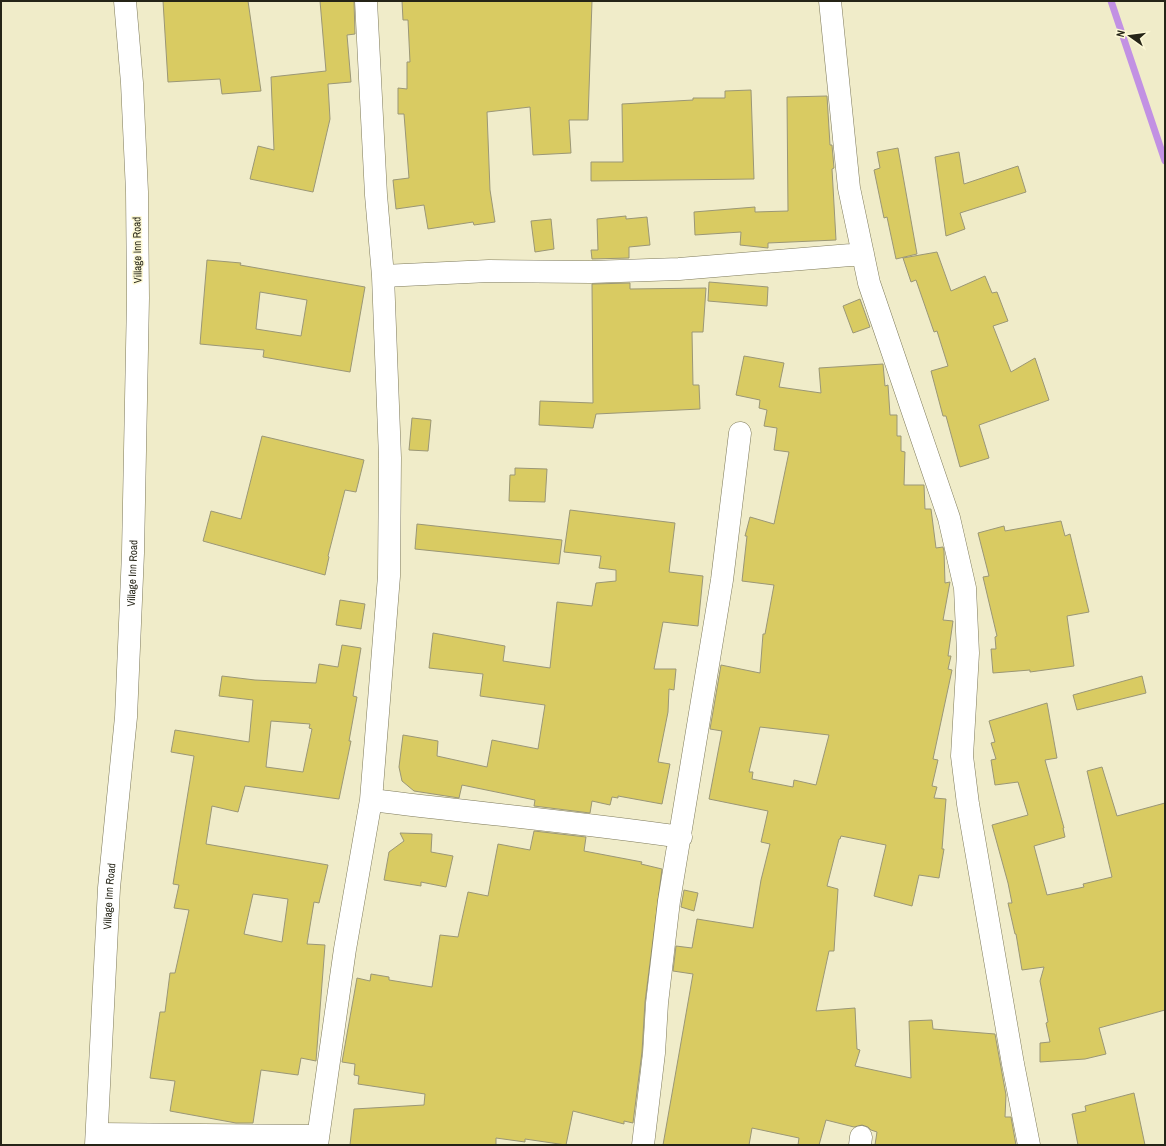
<svg xmlns="http://www.w3.org/2000/svg" width="1166" height="1146" viewBox="0 0 1166 1146" font-family="'Archivo Narrow',sans-serif">
	<rect width="100%" height="100%" fill="#f0ecc9"/>
	<g fill="none" stroke-linecap="round" stroke-linejoin="round">
		<!-- stream -->
		<path stroke="#c291e3" stroke-width="7" d="M1111 1 1165 161"/>
	</g>
	<!-- building -->
	<path fill="#d9cb62" stroke="#9b9776" fill-rule="evenodd" d="M163 1H248L261 91 222 94 220 79 168 82Z
		M320 1H354L355 34 347 35 351 82 328 84 330 119 313 192 250 179 258 146 274 150 271 77 326 71Z
		M402 1H592L588 120H569L571 153 533 155 530 107 487 112 490 190 495 222 474 225 473 222 428 229 424 205 396 209 393 180 409 178 404 114H398V88L407 89V62H410L408 20H403Z
		M751 90 754 179 591 181V162H623L622 104 693 100V98H725V91Z
		M827 96 830 145H832L834 168 832 169 836 240 768 243V248L740 245 741 232 695 235 694 212 755 207V212L788 211 787 97Z
		M898 148 917 254 896 259 887 217 884 218 874 170 880 168 877 152Z
		M959 152 964 184 1018 166 1026 192 960 213 965 229 946 236 935 157Z
		M626 216V219L647 217 650 245 629 247V258L592 259 591 250H598L597 219Z
		M551 219 554 249 535 252 531 221Z
		M937 252 951 291 985 276 992 293 997 292 1008 321 993 326 1011 372 1035 358 1049 400 979 425 989 458 960 467 946 416H943L931 371 948 366 937 331 934 332 916 280 911 282 903 258Z
		M207 260 241 263 240 265 365 287 350 372 263 357 264 350 200 344ZM260 292 307 300 301 336 256 329Z
		M709 282 768 287 767 306 708 301Z
		M630 283V289L706 288 703 332H692L693 385H699L700 409 596 414 593 428 539 425 540 401 593 403 592 284Z
		M860 299 870 327 853 333 843 306Z
		M744 356 784 363 779 387 821 393 819 368 883 364 885 386 888 385 890 415H897V436H901V451L905 452 904 485H924L925 509H931L936 548 943 547 944 551 945 583 950 582 943 620 953 621 948 656H951L948 669 952 670 933 759 938 760 932 786 937 787 934 798 946 799 942 849H944L939 878 919 875 912 906 874 896 886 845 841 836 840 839H839L827 886 838 889 834 951H829L816 1011 855 1008 857 1049 860 1050 855 1066 911 1078 909 1021 932 1020 933 1029 995 1034 1006 1095 1005 1117H1011L1016 1145H875L877 1132 871 1130 868 1127 862 1125 854 1127 826 1120 819 1145H798L799 1138 752 1128 749 1145H663L693 974 673 971 676 946 692 948 697 919 753 928 761 880 770 844 761 842 768 811 709 799 722 731 710 729 721 665 760 673 763 634H765L774 585 742 581 747 536H745L750 517 774 524 789 452 774 450 777 428 764 426 767 410 759 408 760 400 736 395ZM760 727 829 735 816 785 794 780 793 787 752 779 753 772H749Z
		M412 418 431 420 428 451 409 450Z
		M262 436 364 460 356 492 345 490 328 556 329 557 325 575 203 541 211 511 241 519Z
		M515 468 547 469 545 502 509 501 510 475H515Z
		M570 510 675 523 669 572 703 576 698 626 663 622 654 669H676L674 690 669 689 668 712 658 762 670 764 662 804 618 796V798L612 797 610 805 592 801 590 813 534 806 535 800 462 785 459 798 414 791 402 781 399 767 403 735 438 741 437 756 487 767 492 740 538 749 545 705 480 696 483 674 429 668 433 633 505 646 503 661 550 668 557 602 592 606 596 583 616 581V570L599 568 601 556 564 552Z
		M1061 521 1065 536 1070 534 1089 612 1067 616 1074 666 1030 672V670L993 673 991 649H996L995 637 997 636 983 577 989 576 978 533 1004 526 1005 531Z
		M417 524 562 540 559 564 415 549Z
		M340 600 365 604 361 629 336 625Z
		M342 645 361 648 353 696 357 697 349 741H351L339 799 245 786 238 812 212 806 206 844 328 865 319 903 314 902 307 944 325 945 316 1061 301 1058 298 1075 261 1070 253 1123H236L170 1111 175 1081 150 1078 160 1012H165L170 973H175L189 910 174 908 179 885 173 884 194 756 171 752 175 730 249 742 253 700 219 696 222 676 255 680 316 683 319 664 338 667ZM271 721 310 724 309 728 312 729 303 772 266 767ZM253 894 288 899 282 942 244 934Z
		M1142 676 1146 693 1077 710 1073 695Z
		M1047 703 1057 758 1045 760 1064 828H1063L1065 837 1034 846 1047 895 1084 887 1083 884 1112 877 1087 771 1102 767 1117 816 1165 803V1010L1099 1028 1106 1054 1085 1059 1040 1062V1043L1050 1042 1046 1023 1048 1022 1040 981 1044 967 1022 970 1016 934H1015L1008 903H1012L1008 883 992 825 1028 815 1018 782 995 785 991 760 996 759 991 743 995 742 989 721Z
		M534 831 586 837 584 851 642 862 641 864 662 869 645 1002 642 1052 633 1123 624 1121V1124L573 1111 566 1145 525 1139V1142L496 1138V1145H350L354 1109 424 1105 425 1094 358 1084 359 1076 354 1075 355 1064 342 1062 357 978 370 981 371 974 389 977V980L432 987 440 935 458 937 468 892 488 896 498 844 530 850Z
		M400 833 432 834 431 852 453 856 446 887 421 882V886L384 880 389 852 404 841Z
		M684 890 698 893 694 911 681 907Z
		M1134 1093 1145 1145H1078L1072 1114 1086 1111 1085 1106Z"/>
	<g fill="none" stroke-linecap="round" stroke-linejoin="round">
		<defs>
			<path id="street" d="M830 1 849 188 869 283 949 518 965 588 968 653 962 756 968 804 1013 1064 1029 1145
				M383 276 489 271 591 272 679 269 863 254
				M371 800C474 813 578 822 681 837
				M97 1134 318 1136
				M317 1145 345 949 371 800 389 576 390 458 383 276 376 195 366 1
				M643 1145 654 1053 657 1003 669 901 722 580 740 433
				M860 1145 861 1137"/>
			<g id="secondary">
				<path id="s1" d="M96 1145 109 888 126 717 133 553 138 298 137 192 132 83 125 1"/>
			</g>
		</defs>
		<!-- street casing -->
		<use href="#street" stroke="#7e7a5b" stroke-width="23"/>
		<!-- secondary casing -->
		<use href="#secondary" stroke="#7e7a5b" stroke-width="23"/>
		<!-- street -->
		<use href="#street" stroke="#fff" stroke-width="22"/>
		<!-- secondary -->
		<use href="#secondary" stroke="#fff" stroke-width="22"/>
	</g>
	<g text-anchor="middle" stroke-width="3" stroke-linejoin="round" paint-order="stroke">
		<!-- street labels -->
		<g font-size="11" fill="#252417" stroke="#fdf9d6">
			<text transform="translate(137 250) rotate(-91)" y="4">Village Inn Road</text>
			<text dy="4" stroke="none"><textPath href="#s1" startOffset="573">Village Inn Road</textPath></text>
			<text dy="4" stroke="none"><textPath href="#s1" startOffset="249">Village Inn Road</textPath></text>
		</g>
	</g>
	<!-- border -->
	<rect width="1166" height="1146" fill="none" stroke="#252417" stroke-width="4"/>
	<!-- north arrow -->
	<g transform="translate(1130 36) rotate(284)" stroke="#fdf9d6" stroke-width="3" paint-order="stroke">
	<path d="M0-3L7 15L0 10L-7 15Z" fill="#252417"/>
	<text y="-6" font-size="11" font-weight="bold" text-anchor="middle" fill="#252417">N</text>
	</g>
</svg>
